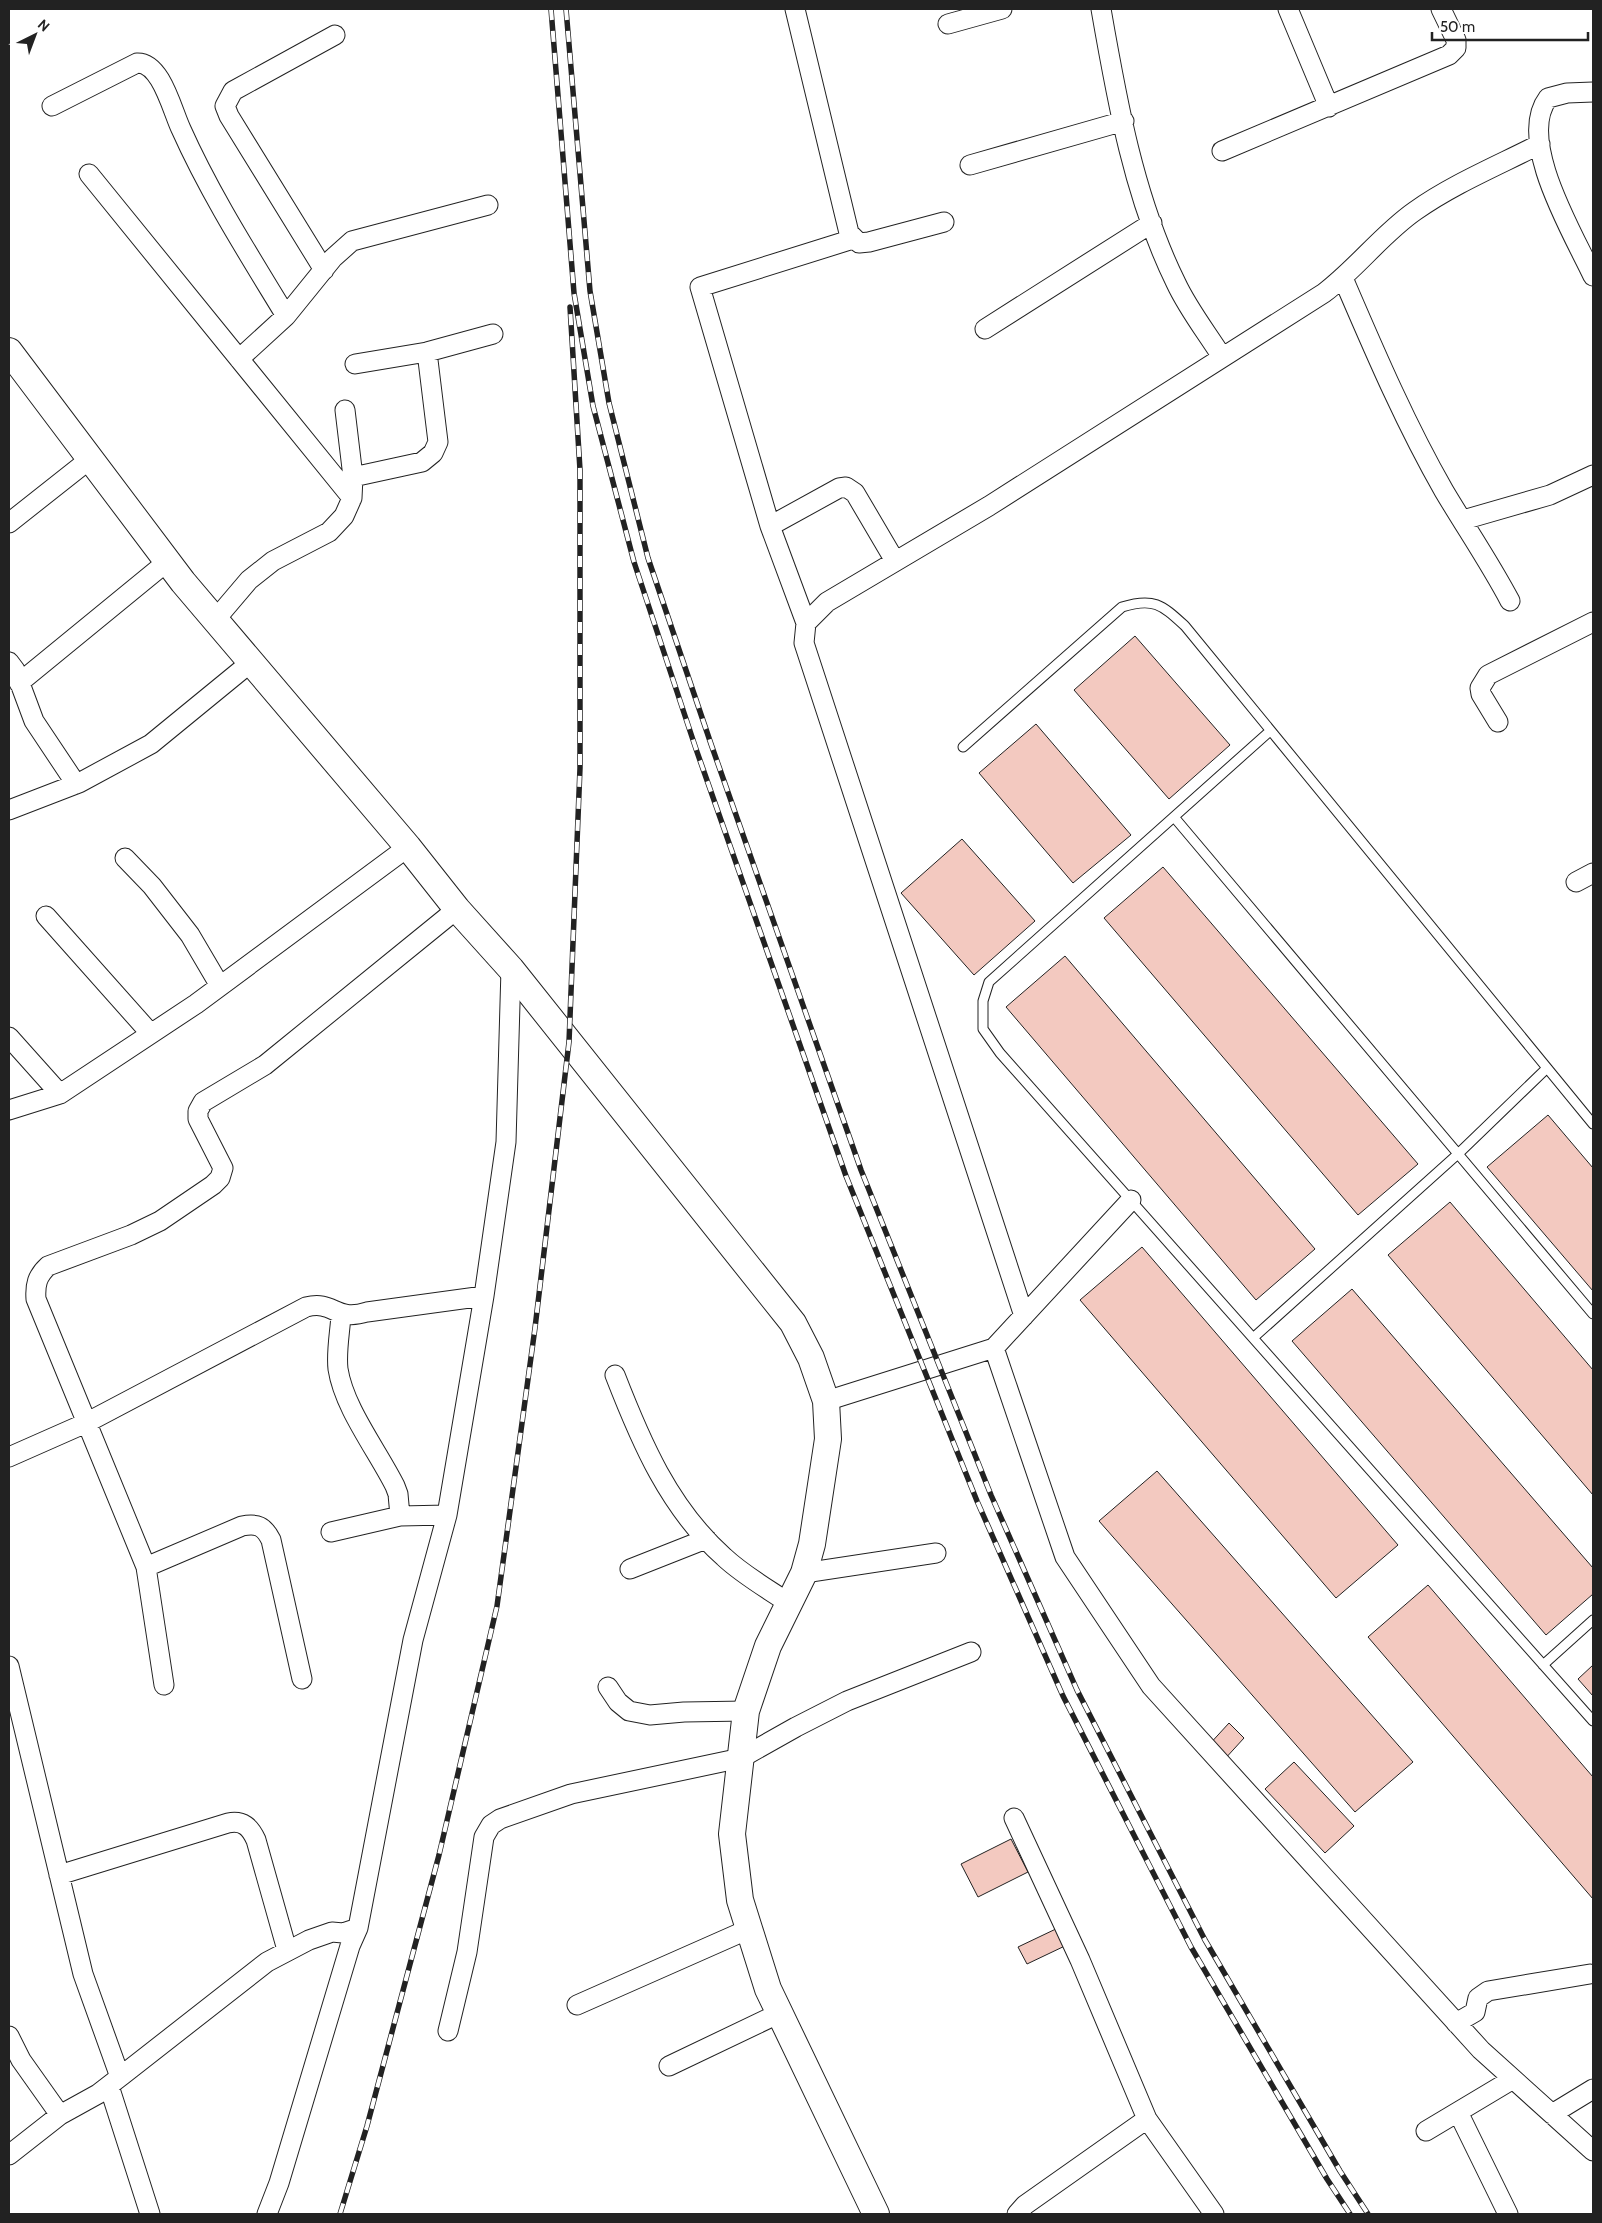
<svg xmlns="http://www.w3.org/2000/svg" width="1602" height="2223" viewBox="0 0 1602 2223" font-family="Cabin,sans-serif">
	<rect width="100%" height="100%" fill="#fff"/>
	<!-- building -->
	<path fill="#f3c9c0" stroke="#222" d="M1135 636 1230 745 1169 799 1074 690Z
		M1036 724 1131 835 1073 883 979 773Z
		M962 839 1035 921 974 975 901 893Z
		M1163 867 1418 1164 1358 1215 1104 918Z
		M1065 956 1315 1249 1256 1300 1006 1007Z
		M1548 1115 1593 1168V1291L1487 1167Z
		M1450 1202 1593 1370V1495L1388 1255Z
		M1142 1247 1398 1545 1336 1598 1080 1300Z
		M1352 1289 1593 1568V1594L1546 1635 1292 1341Z
		M1157 1471 1413 1762 1355 1812 1099 1521Z
		M1428 1585 1593 1777V1899L1368 1637Z
		M1593 1665V1696L1578 1679Z
		M1229 1723 1244 1738 1223 1761 1207 1747Z
		M1294 1762 1354 1826 1325 1853 1265 1789Z
		M1011 1839 1028 1872 978 1897 961 1864Z
		M1060 1927 1069 1944 1027 1964 1018 1947Z"/>
	<g fill="none" stroke-linecap="round" stroke-linejoin="round">
		<defs>
			<path id="lane" d="M1270 731 989 982 983 1001V1029L1000 1053 1593 1721
				M963 747 1122 607C1154 597 1162 605 1185 626L1593 1124
				M1174 817 1593 1314
				M1253 1338 1459 1153 1546 1069
				M1543 1665 1593 1620"/>
			<path id="street" d="M795 9 849 233 859 243 869 242 944 222
				M1101 9C1117 101 1134 198 1176 283 1188 309 1207 333 1222 357
				M1288 9 1329 107
				M948 24 1002 9
				M1593 92 1567 93 1548 98C1516 140 1574 235 1593 276
				M52 106 137 63C161 62 172 110 181 129 210 194 249 255 286 316
				M1222 151 1449 55 1456 48V40L1441 9
				M970 165 1124 121
				M89 174 352 498
				M324 270 229 116 225 106 233 91 335 35
				M1343 278C1374 350 1405 423 1444 491 1466 528 1490 563 1510 601
				M985 329 1152 223
				M239 359 286 316 333 258 352 241 488 205
				M355 364 427 352 493 334
				M353 477 422 462 433 453 438 442 427 352
				M1463 520 1550 495 1593 475
				M9 523 90 459
				M770 526 839 488 846 487 855 493 895 561
				M215 620 249 580 273 561 329 532 344 516 352 498 353 477 345 410
				M806 623 770 526 700 287 853 239
				M9 662 15 670 34 721 76 784
				M19 683 168 561
				M1498 722 1481 694 1480 688 1488 675 1593 622
				M9 810 79 783 151 744 250 663
				M125 858 152 886 190 935 220 986
				M1576 882 1593 873
				M46 916 151 1034
				M9 1037 60 1094
				M9 1110 60 1094 196 1004 408 847
				M341 1315C340 1332 336 1352 338 1369 344 1408 377 1450 395 1486L398 1494 400 1516
				M1024 1316 804 643 806 623 827 602 989 506 1324 293C1357 268 1382 234 1415 211 1453 184 1499 165 1540 144
				M994 1348 1065 1557 1151 1686 1481 2050 1593 2151
				M615 1375C641 1442 669 1508 724 1557 743 1575 768 1589 790 1604
				M826 1401 994 1348 1131 1200
				M9 1457 86 1423 306 1307C335 1300 334 1322 367 1312L484 1296
				M331 1532 400 1516 447 1515
				M146 1567 242 1526C257 1523 264 1526 271 1540L302 1679
				M630 1569 706 1539
				M804 1573 936 1553
				M9 1666 83 1974 120 2077 98 2094 60 2115 9 2155
				M164 1685 146 1567 36 1299C35 1285 37 1276 48 1266L131 1235 160 1221 213 1185 220 1178 223 1168 198 1119V1111L203 1102 265 1065 457 909
				M608 1687 618 1702 629 1711 650 1715 684 1712 746 1711
				M1014 1818 1080 1960 1147 2119 1214 2214
				M59 1875 228 1823C243 1820 250 1827 256 1840L287 1950
				M358 1928 413 1640 447 1515 484 1296 506 1142 511 969
				M577 2005 749 1929
				M1456 2023 1475 2012 1478 1998 1488 1991 1590 1974
				M448 2031 467 1952 484 1837 491 1825 500 1819 571 1794 741 1758 796 1727 847 1701 971 1652
				M9 2036 21 2060 60 2115
				M669 2066 780 2013
				M120 2077 267 1962 309 1940 332 1932 343 1933 358 1928 350 1946 279 2183 267 2214
				M109 2086 150 2214
				M1458 2112 1508 2214
				M1552 2114 1593 2089
				M1426 2131 1513 2079
				M1017 2214 1025 2205 1147 2119"/>
			<path id="secondary" d="M9 351 183 582 408 847 457 909 511 969 793 1323 811 1358 826 1401 828 1439 812 1544 804 1573 768 1646 746 1711 732 1834 740 1900 768 1989 876 2214"/>
		</defs>
		<!-- lane casing -->
		<use href="#lane" stroke="#222" stroke-width="11"/>
		<!-- street casing -->
		<use href="#street" stroke="#222" stroke-width="21"/>
		<!-- secondary casing -->
		<use href="#secondary" stroke="#222" stroke-width="28"/>
		<!-- lane -->
		<use href="#lane" stroke="#fff" stroke-width="9"/>
		<!-- street -->
		<use href="#street" stroke="#fff" stroke-width="19"/>
		<!-- secondary -->
		<use href="#secondary" stroke="#fff" stroke-width="26"/>
		<defs>
			<path id="rail" d="M551 9 574 293 593 406 634 562 696 749 846 1176 977 1501 1063 1696 1191 1947 1327 2179 1350 2214
				M566 9 590 291 609 403 648 558 711 744 861 1170 991 1495 1077 1690 1205 1940 1340 2171 1368 2214
				M340 2214 367 2126 439 1855 497 1606 535 1328 569 1042 580 768V470L570 307"/>
		</defs>
		<!-- rail casing -->
		<use href="#rail" stroke="#222" stroke-width="5.5"/>
		<!-- rail -->
		<use href="#rail" stroke="#fff" stroke-width="4" stroke-dasharray="11" stroke-linecap="butt"/>
	</g>
	<!-- border -->
	<rect width="1602" height="2223" fill="none" stroke="#222222" stroke-width="20"/>
	<!-- north arrow -->
	<g transform="translate(35 35) rotate(42)" stroke="#ffffff" stroke-width="4" paint-order="stroke">
	<path d="M0-4L9 19L0 12L-9 19Z" fill="#222222"/>
	<text y="-8" font-size="14" font-weight="bold" text-anchor="middle" fill="#222222">N</text>
	</g>
	<!-- scale -->
	<path d="M1432 32v8h156v-8" fill="none" stroke="#222222" stroke-width="2.5"/>
	<text x="1440" y="32" font-size="15" fill="#222222" stroke="#ffffff" stroke-width="4" paint-order="stroke">50 m</text>
</svg>
